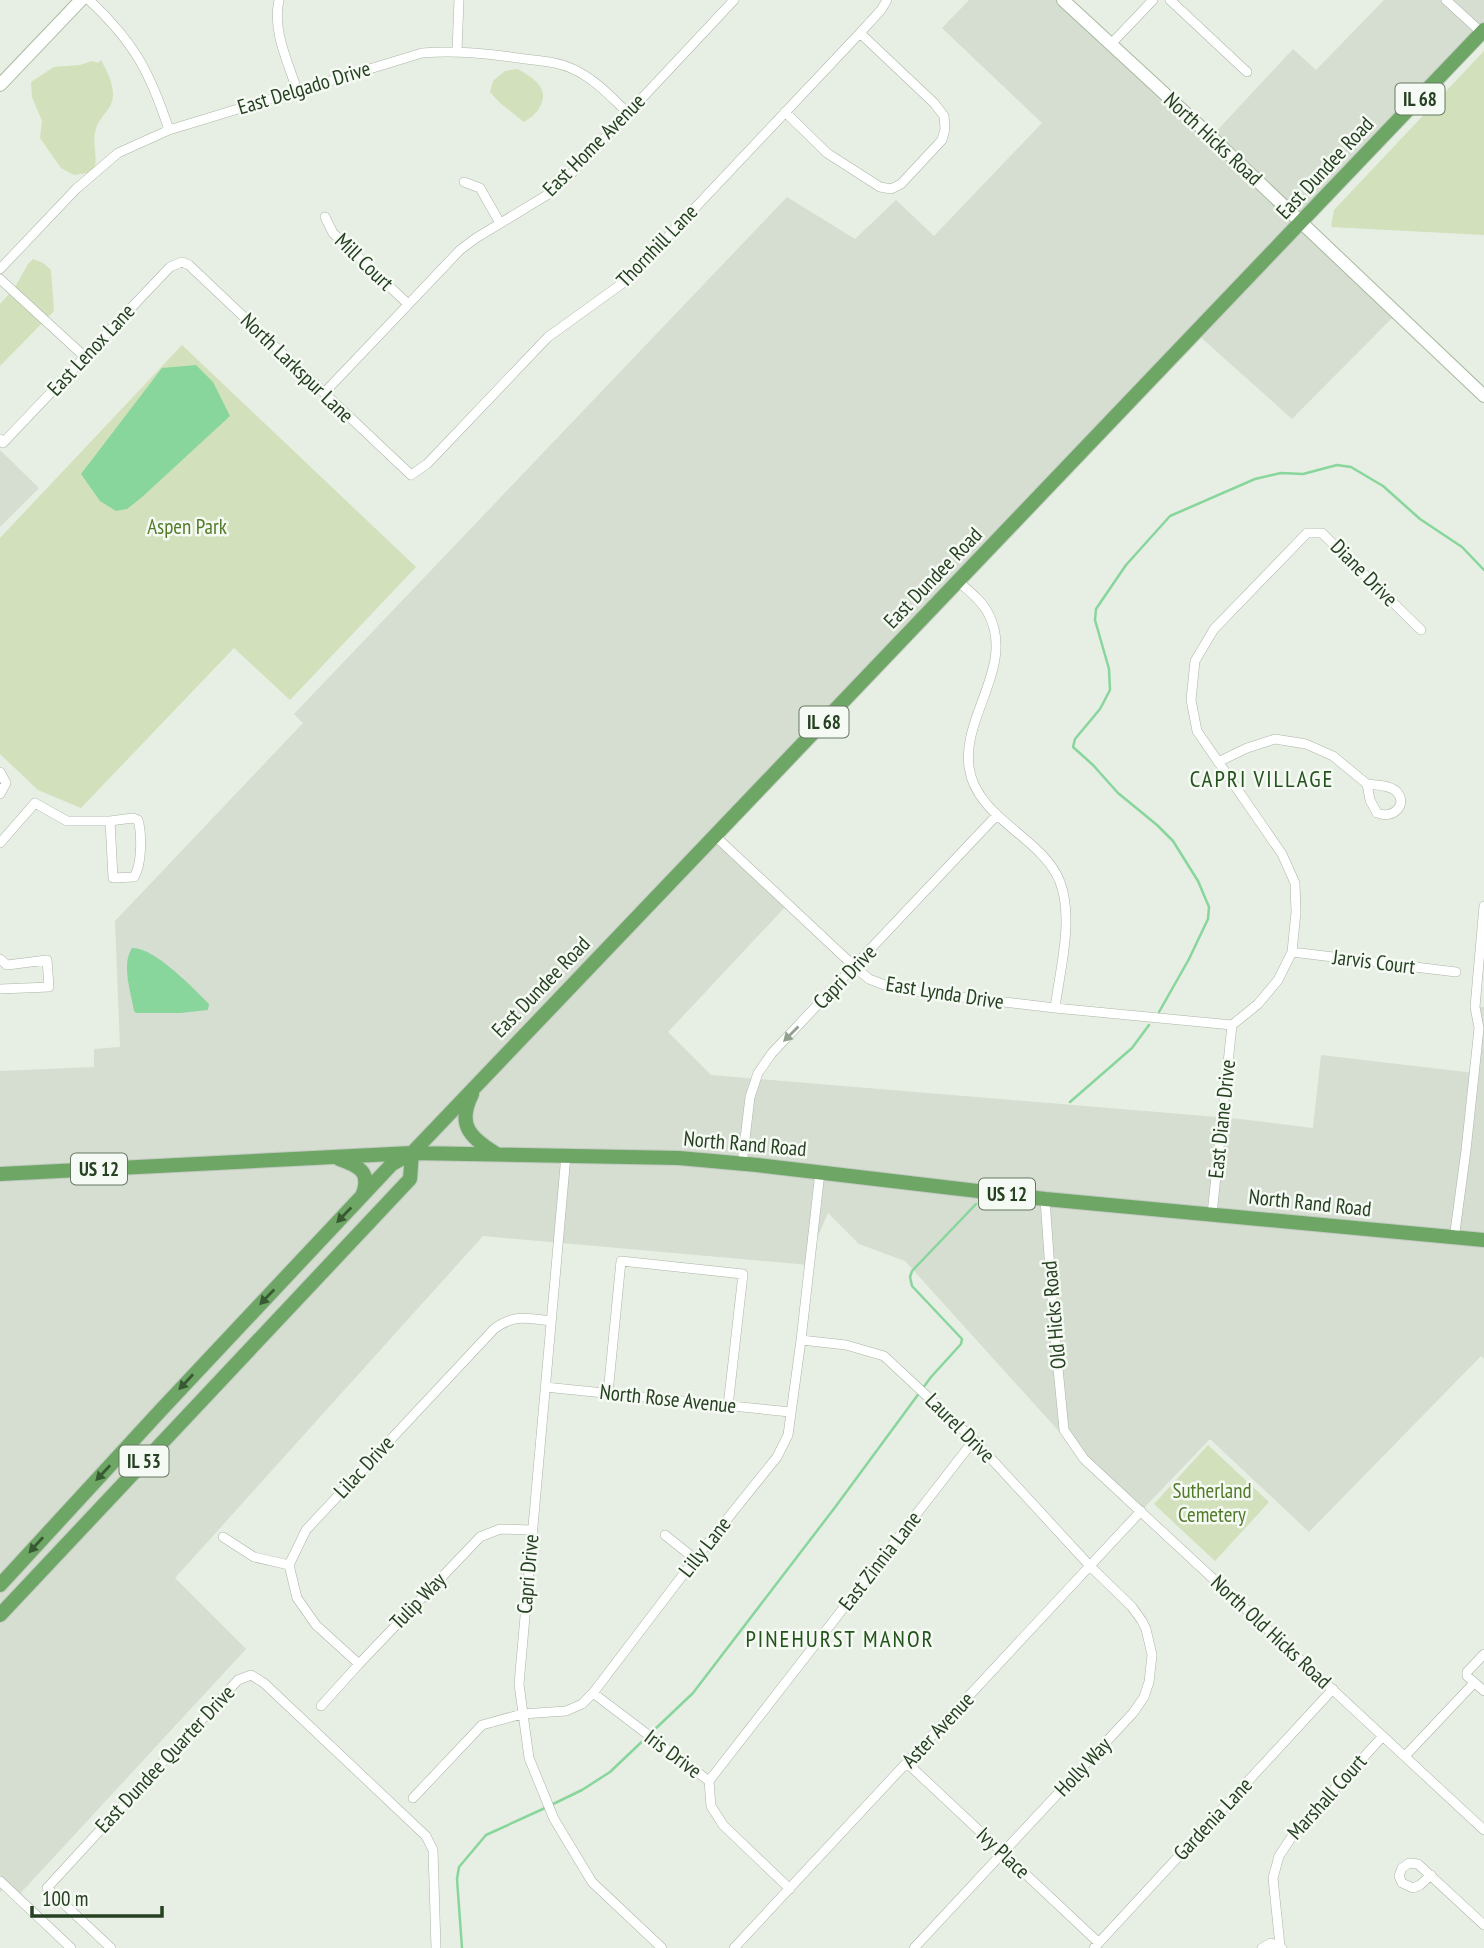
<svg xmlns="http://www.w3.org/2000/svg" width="1484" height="1948" viewBox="0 0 1484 1948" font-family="'PT Sans Narrow',sans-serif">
	<rect width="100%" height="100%" fill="#e7eee3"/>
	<!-- built -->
	<path fill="#d5ded1" d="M969 0H1063L1211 137 1293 49 1316 70 1384 0H1484V30L1303 223 1397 313 1292 419 1197 334 715 835 787 905 668 1032 711 1075 1241 1119 1313 1128 1321 1055 1474 1073 1479 1028 1475 1007H1484V1359L1481 1356 1309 1532 1210 1439 1141 1511 1084 1459 905 1261 859 1244 828 1213 811 1252 809 1265 483 1236 175 1578 246 1649 17 1897 6 1887 0 1892V1071L94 1067V1049L120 1047 115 921 303 723 294 714 787 197 855 239 896 200 934 236 1042 123 942 28Z
		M0 450 39 488 0 527Z"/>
	<!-- green -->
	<path fill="#d2e0bb" d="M1484 51V235L1331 227 1334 210Z
		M101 60C108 73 119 93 109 108 104 115 97 122 95 132 92 145 99 159 93 172L74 175 61 168 40 138 42 121 32 97 31 82 54 67 80 65 92 61 98 63Z
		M518 69C525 73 537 80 541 88 548 102 535 116 524 122L500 103 490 92 493 81 505 71Z
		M33 259 43 263 51 270 54 311 0 366V304L15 287 28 264Z
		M182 345 416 567 290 700 234 648 81 808 38 790 0 754V538Z
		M1208 1445 1269 1502 1215 1561 1154 1504Z"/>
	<!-- water -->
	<path fill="#88d69c" d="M196 365 213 382 230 416 141 498 127 509 116 511 100 501 81 474 162 368Z
		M132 948C154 947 193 988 209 1004L208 1010 180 1013H136L134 1011C131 992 121 965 132 948Z"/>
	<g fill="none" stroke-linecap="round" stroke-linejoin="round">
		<!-- stream -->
		<path stroke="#88d69c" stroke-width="2.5" d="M1159 1012 1189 959 1208 919 1209 907 1198 881 1173 841 1157 825 1118 793 1093 765 1073 747 1075 739 1100 709 1110 690 1109 669 1095 620 1096 609 1126 565 1170 516 1255 479 1281 473 1303 474 1337 465 1351 467 1383 486 1420 519 1462 547 1484 570
			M1070 1102 1132 1048 1149 1025
			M551 1805 582 1790 610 1772 693 1693 836 1506 931 1377 961 1344 962 1339 912 1286 910 1277 912 1271 976 1204
			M462 1948 457 1879 459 1867 486 1835 545 1808"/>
		<defs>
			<path id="street" d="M89 0C134 42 150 72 169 130
				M279 0C272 31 288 62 297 90
				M1170 0 1247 72
				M1446 0 1482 33
				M1111 44 1153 0
				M457 51 459 0
				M785 112 827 153 880 187 891 189 901 184 942 140 945 129 944 116 934 103 860 33
				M464 182 480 188 500 223
				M325 217 333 233 408 304
				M0 269 76 189 118 153 169 130 422 53C457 50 491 54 525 59 542 61 558 62 573 69 595 79 611 97 628 113
				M0 279 85 357
				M324 393 460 250 476 238 547 195 570 175 734 0
				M0 439 3 443 170 267 182 262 189 265 411 475 427 464 548 337 627 280 860 33 881 10 887 0
				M959 582C969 591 982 601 988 613 1016 665 962 715 969 767 976 819 1043 837 1060 882 1074 919 1060 969 1055 1008
				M1218 762 1247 748 1275 739 1306 744 1333 756 1367 784
				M0 772 6 783 0 794
				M1367 784C1376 785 1389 785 1396 791 1409 804 1393 820 1377 813L1370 800Z
				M714 835 855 967 869 979 895 989 1055 1008 1232 1025
				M0 843 35 803 67 821H110L113 878 134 877C142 865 142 834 138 820L133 818 110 821
				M1292 952 1456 972
				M0 959 7 965 47 960 49 987 0 989
				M1232 1025 1258 1004 1278 980 1292 952 1296 912 1295 883 1282 854 1197 731 1191 700 1195 661 1214 629 1307 533H1322L1421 630
				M566 1155 519 1684 529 1758 554 1819 592 1882 662 1948
				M742 1164 750 1097 758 1073 772 1053 997 815
				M1045 1199 1054 1327 1064 1430 1084 1459 1484 1830
				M1212 1214 1232 1025
				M1454 1239 1466 1150 1479 1028 1475 1007 1484 906
				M801 1340 846 1345 884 1356 974 1440 1090 1566 1132 1607 1142 1621 1146 1629 1152 1655 1149 1682 1144 1697 1133 1713 914 1948
				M545 1387 790 1412
				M608 1393 621 1261 743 1274 728 1406
				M665 1535 695 1559
				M223 1537 254 1557 289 1565
				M1484 1654 1467 1672V1676L1484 1691
				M359 1664 316 1625 297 1598 289 1565 306 1530 494 1329C514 1314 527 1318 551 1321
				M593 1693 709 1781 711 1806 723 1825 790 1889
				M321 1706 359 1664 480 1537 500 1529 532 1530
				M1405 1756 1474 1683
				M907 1763 1099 1943
				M709 1781 974 1440
				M413 1798 482 1725 522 1714 566 1711 582 1704 593 1693 695 1559 777 1457 788 1435 801 1340 820 1172
				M1431 1875 1420 1885 1413 1888 1402 1883 1399 1876 1402 1868 1409 1863 1418 1864 1484 1925
				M0 1881 71 1948
				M1280 1946 1273 1878 1279 1856 1295 1832 1383 1736
				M111 1948 47 1888 238 1680 251 1675 264 1683 426 1836 433 1850 436 1948
				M734 1948 1141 1511
				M1094 1948 1333 1689
				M1262 1948 1271 1943 1282 1948"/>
			<path id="secondary" d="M1063 0 1205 131 1484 396
				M0 85 81 0"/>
			<path id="primary" d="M472 1094C457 1124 469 1137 495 1153
				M339 1159C359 1166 372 1172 362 1196
				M0 1174 412 1153 679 1158 757 1165 1045 1199 1484 1240
				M0 1585 161 1410 392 1164 412 1153C769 778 1128 405 1484 30
				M0 1615 410 1179 412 1153"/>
		</defs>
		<!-- street casing -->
		<use href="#street" stroke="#a9b7a5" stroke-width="10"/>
		<!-- secondary casing -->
		<use href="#secondary" stroke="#a7baa0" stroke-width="14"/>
		<!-- primary casing -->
		<use href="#primary" stroke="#c2cac1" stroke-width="16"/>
		<!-- street -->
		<use href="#street" stroke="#fff" stroke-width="9"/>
		<!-- secondary -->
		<use href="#secondary" stroke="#fff" stroke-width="12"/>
		<!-- primary -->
		<use href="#primary" stroke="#6ea665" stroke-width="14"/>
	</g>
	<!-- one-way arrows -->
	<defs><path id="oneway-solid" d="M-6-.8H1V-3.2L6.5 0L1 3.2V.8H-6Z" transform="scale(1.75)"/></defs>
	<use fill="#92a090" href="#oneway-solid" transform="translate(791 1034) rotate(135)"/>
	<g fill="#385a32">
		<use href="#oneway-solid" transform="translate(344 1215) rotate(134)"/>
		<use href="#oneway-solid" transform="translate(267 1297) rotate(134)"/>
		<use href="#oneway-solid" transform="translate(186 1382) rotate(133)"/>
		<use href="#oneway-solid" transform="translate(103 1473) rotate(133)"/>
		<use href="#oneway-solid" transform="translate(36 1545) rotate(132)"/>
	</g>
	<g text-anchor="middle" stroke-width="5" stroke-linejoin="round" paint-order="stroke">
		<!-- shield labels -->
		<g fill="#f6faf4" stroke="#647860" stroke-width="2">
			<rect x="1395.5" y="83.5" width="49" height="31" rx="5"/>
			<rect x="799.5" y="706.5" width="49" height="31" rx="5"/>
			<rect x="71" y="1153.5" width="56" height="31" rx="5"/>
			<rect x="979" y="1178.5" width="56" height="31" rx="5"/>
			<rect x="119.5" y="1445.5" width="49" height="31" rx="5"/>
		</g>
		<g font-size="19" font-weight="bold" fill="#264121">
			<text x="1420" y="106">IL 68</text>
			<text x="824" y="729">IL 68</text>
			<text x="99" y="1176">US 12</text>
			<text x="1007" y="1201">US 12</text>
			<text x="144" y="1468">IL 53</text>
		</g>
		<!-- street labels -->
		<g font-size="21" fill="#264121" stroke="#f6faf4">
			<text transform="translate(304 88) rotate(-17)" y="7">East Delgado Drive</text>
			<text transform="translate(1213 139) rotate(43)" y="7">North Hicks Road</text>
			<text transform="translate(594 145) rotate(-45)" y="7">East Home Avenue</text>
			<text transform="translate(1325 168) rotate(-47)" y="7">East Dundee Road</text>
			<text transform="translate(657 246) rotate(-46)" y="7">Thornhill Lane</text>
			<text transform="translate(364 262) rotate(44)" y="7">Mill Court</text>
			<text transform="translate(91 350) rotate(-47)" y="7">East Lenox Lane</text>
			<text transform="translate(297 368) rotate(44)" y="7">North Larkspur Lane</text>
			<text transform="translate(1364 573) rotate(45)" y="7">Diane Drive</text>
			<text transform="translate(933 578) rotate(-46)" y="7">East Dundee Road</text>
			<text transform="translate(1374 962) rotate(7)" y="7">Jarvis Court</text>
			<text transform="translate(845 977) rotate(-46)" y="7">Capri Drive</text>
			<text transform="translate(541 987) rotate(-46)" y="7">East Dundee Road</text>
			<text transform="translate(945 993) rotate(9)" y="7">East Lynda Drive</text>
			<text transform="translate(1222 1119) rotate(-84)" y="7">East Diane Drive</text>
			<text transform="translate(745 1144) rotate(5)" y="7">North Rand Road</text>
			<text transform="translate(1310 1203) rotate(6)" y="7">North Rand Road</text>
			<text transform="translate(1054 1315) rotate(-95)" y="7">Old Hicks Road</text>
			<text transform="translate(668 1399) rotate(6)" y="7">North Rose Avenue</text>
			<text transform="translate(960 1428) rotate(45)" y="7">Laurel Drive</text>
			<text transform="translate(364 1467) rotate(-47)" y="7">Lilac Drive</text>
			<text transform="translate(705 1547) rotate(-52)" y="7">Lilly Lane</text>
			<text transform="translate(880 1561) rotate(-52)" y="7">East Zinnia Lane</text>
			<text transform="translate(528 1574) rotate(-85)" y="7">Capri Drive</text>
			<text transform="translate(418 1601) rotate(-46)" y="7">Tulip Way</text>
			<text transform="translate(1271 1632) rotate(43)" y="7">North Old Hicks Road</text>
			<text transform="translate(938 1730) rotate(-47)" y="7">Aster Avenue</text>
			<text transform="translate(673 1754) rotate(37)" y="7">Iris Drive</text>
			<text transform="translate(165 1759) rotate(-47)" y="7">East Dundee Quarter Drive</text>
			<text transform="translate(1083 1767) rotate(-47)" y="7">Holly Way</text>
			<text transform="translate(1327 1797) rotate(-48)" y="7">Marshall Court</text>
			<text transform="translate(1213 1819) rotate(-47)" y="7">Gardenia Lane</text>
			<text transform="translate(1003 1853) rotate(43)" y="7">Ivy Place</text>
		</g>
		<!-- park labels -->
		<g font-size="21" fill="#527b28" stroke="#f6faf4">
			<text x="187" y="534">Aspen Park</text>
			<text x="1212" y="1498">Sutherland<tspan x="1212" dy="24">Cemetery</tspan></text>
		</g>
		<!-- neighbourhood labels -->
		<g font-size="23" letter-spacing="2" fill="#23541b" stroke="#f6faf4">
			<text x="1262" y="787">CAPRI VILLAGE</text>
			<text x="840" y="1647">PINEHURST MANOR</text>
		</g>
	</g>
	<!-- scale -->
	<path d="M32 1906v10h130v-10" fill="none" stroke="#264121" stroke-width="3.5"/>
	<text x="42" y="1906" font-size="21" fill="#264121" stroke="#f6faf4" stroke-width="5" paint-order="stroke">100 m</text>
</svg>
